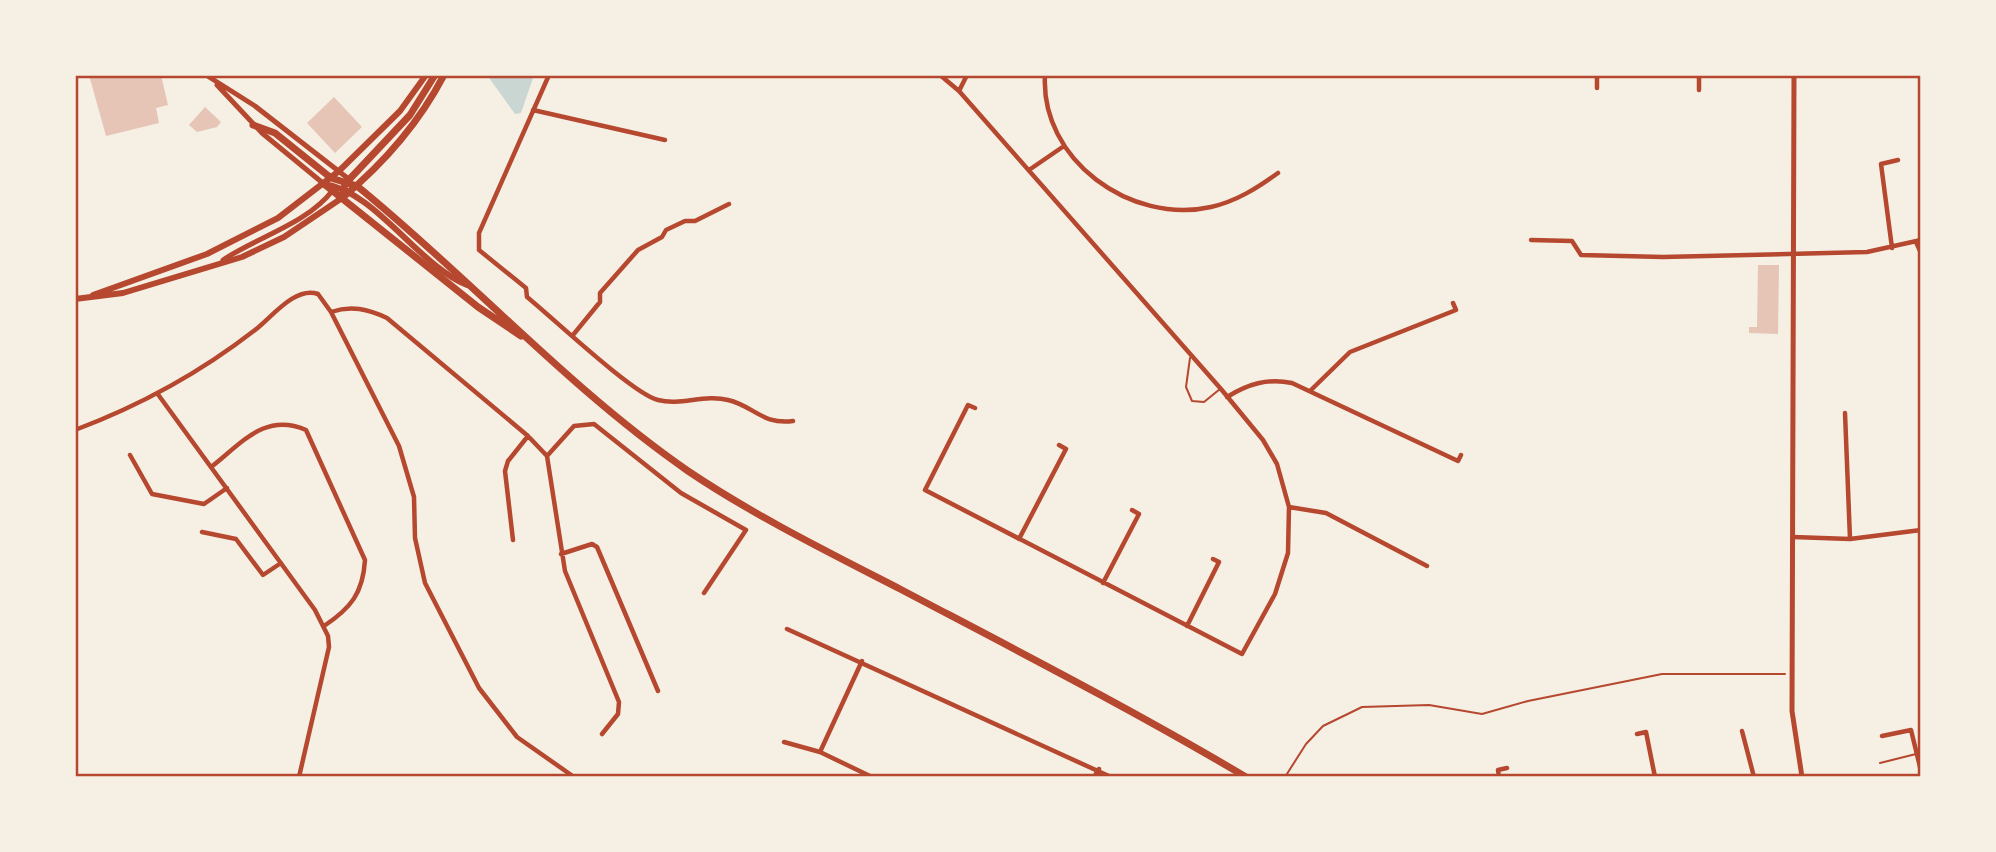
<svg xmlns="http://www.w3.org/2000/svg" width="1996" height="852" viewBox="0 0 1996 852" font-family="'DejaVu Sans',sans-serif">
	<rect width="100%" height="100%" fill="#f6efe4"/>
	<!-- water -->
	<path fill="#c9d6d2" d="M487 75H534L521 113 515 114Z"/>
	<!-- building -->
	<path fill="#e6c5b7" d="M89 75H161L168 105 156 108 159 123 106 136Z
		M334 97 362 127 335 153 307 123Z
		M205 107 221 122 217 127 197 132 189 125Z
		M1758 265H1779L1778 334 1749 333V327H1757Z"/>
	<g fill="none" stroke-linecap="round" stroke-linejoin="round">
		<!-- path -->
		<path stroke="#b5482f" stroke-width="2" d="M1285 777 1306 744 1323 726 1362 707 1429 705 1482 714 1528 701 1662 674H1785"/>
		<!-- service -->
		<path stroke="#b5482f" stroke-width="2" d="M1190 358 1186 387 1192 401 1204 402 1220 389
			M1880 763 1916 754"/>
		<!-- minor -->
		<path stroke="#b5482f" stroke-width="4.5" d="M549 75 479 233V250L526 288 527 297C553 318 633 394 658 400 681 406 704 394 728 400 754 406 762 425 793 421
			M940 75 959 91 1221 389 1263 440 1277 464 1289 507 1288 553 1275 594 1242 654 925 490 968 405 975 408
			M1045 75C1040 160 1131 225 1211 207 1237 201 1257 188 1278 173
			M1597 88V75
			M1699 90V75
			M959 91 967 75
			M533 110 665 140
			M1029 170 1064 146
			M1531 240 1572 241 1581 255 1663 257 1867 252 1921 240
			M1916 242 1921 253
			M1892 248 1881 164 1898 160
			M331 312C351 305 368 309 387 318L528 436 547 456 565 571 619 702 618 714 602 734
			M573 335 600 302V293L638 250 662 237 666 230 685 221H695L729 204
			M1311 390 1350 352 1456 310 1453 303
			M157 393 315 610 328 636 329 647 299 777
			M1227 397C1248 384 1267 378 1292 383L1458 461 1461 455
			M1845 413 1850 539
			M75 430C139 406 201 372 255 330 272 317 295 286 318 294L331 312 399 446 414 497 415 538 425 583 479 688 517 737 574 777
			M130 455 152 494 204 504 227 488
			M547 456 574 426 594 424 681 493 746 530 704 593
			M211 467C242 443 265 412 306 430L365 560C363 593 351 608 324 626
			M1289 507 1326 513 1427 566
			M202 532 236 539 263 575 281 563
			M1793 537 1850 539 1921 530
			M1019 539 1066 449 1059 445
			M513 540 505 471 508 461 528 436
			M561 554 592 544 597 547 658 691
			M1103 583 1139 514 1132 510
			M1187 626 1219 562 1213 559
			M787 629 1111 777
			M1742 731 1754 777
			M1637 734 1646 732 1655 777
			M1882 736 1911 730 1921 771
			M784 742 820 752 872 777
			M820 752 862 661
			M1094 777 1099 769
			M1499 777 1498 770 1507 768"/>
		<!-- tertiary -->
		<path stroke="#b5482f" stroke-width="5" d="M206 75 255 106 350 180
			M1794 75 1792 711 1802 777
			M217 85 262 133 324 184
			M223 260C257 237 307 224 333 190"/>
		<!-- secondary -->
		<path stroke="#b5482f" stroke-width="6" d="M324 184C375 191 419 266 467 285
			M93 295 207 254 278 218 339 171 400 111 426 75
			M75 299 123 293 242 257 284 237 342 198"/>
		<!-- primary -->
		<path stroke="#b5482f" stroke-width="7" d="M253 125 275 133 331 178 357 186C469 277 568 388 688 471 755 516 828 552 900 589 1016 650 1133 710 1246 777
			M324 184 478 307 521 336
			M342 198C383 164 419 123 444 75
			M342 198 345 184 410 115 435 75"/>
	</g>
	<!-- border -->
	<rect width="1996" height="852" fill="none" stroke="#f6efe4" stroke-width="154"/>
	<rect x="77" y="77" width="1842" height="698" fill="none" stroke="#b5482f" stroke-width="2.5"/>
</svg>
